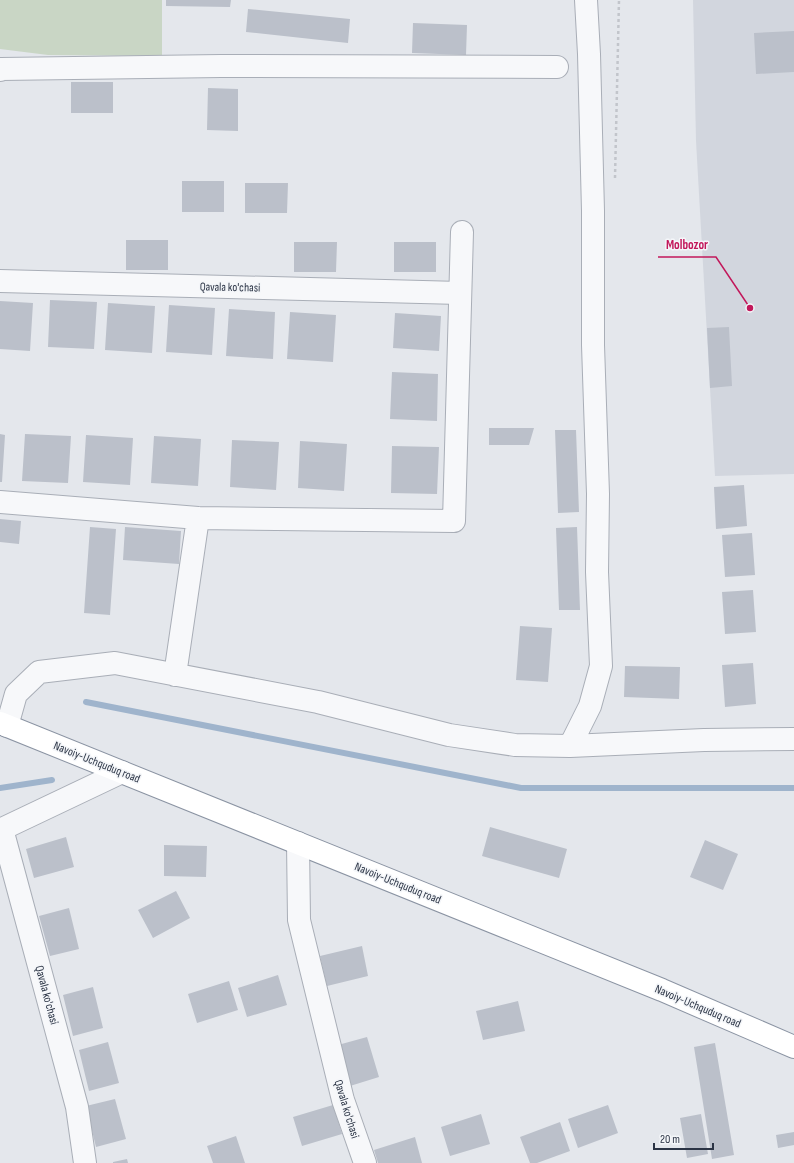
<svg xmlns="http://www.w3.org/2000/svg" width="794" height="1163" viewBox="0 0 794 1163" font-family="'Sofia Sans Condensed',sans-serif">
	<rect width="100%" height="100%" fill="#e4e7ec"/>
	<!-- built -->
	<path fill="#d2d6de" d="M693 0H794V474L715 476 696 141Z"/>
	<!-- green -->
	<path fill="#c9d6c5" d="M0 0H162V56L48 55 0 49Z"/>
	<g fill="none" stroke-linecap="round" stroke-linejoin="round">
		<!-- stream -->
		<path stroke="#9fb4cc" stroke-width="6" d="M86 702 521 788H794
			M0 788 52 780"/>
	</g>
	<!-- building -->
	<path fill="#bbc0ca" d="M166 0H231L230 7 166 6Z
		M248 9 350 19 348 43 246 32Z
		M413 23 467 25 466 55 412 53Z
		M794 31V72L756 74 754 33Z
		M71 82H113V113H71Z
		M208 88 238 89V131L207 130Z
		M182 181H224V212H182Z
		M245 183H288L287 213H245Z
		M126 240H168V270H126Z
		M294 242H337L336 272H294Z
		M394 242H436V272H394Z
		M50 300 97 302 94 349 48 347Z
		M0 301 33 303 30 351 0 349Z
		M108 303 155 306 152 353 105 350Z
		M169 305 215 308 212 355 166 352Z
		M229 309 275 312 273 359 226 356Z
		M290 312 336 315 333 362 287 359Z
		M395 313 441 316 439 351 393 348Z
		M729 327 732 386 710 388 707 328Z
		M392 372 438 374 437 421 390 419Z
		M489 428H534L529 445H489Z
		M555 430H576L579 512 558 513Z
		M0 434 5 435 2 482H0Z
		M25 434 71 436 68 483 22 481Z
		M86 435 133 438 130 485 83 482Z
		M154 436 201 439 198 486 151 483Z
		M232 440 279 442 276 490 230 487Z
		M300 441 347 444 344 491 298 488Z
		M392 446 439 447 437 494 391 493Z
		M744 485 747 526 716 529 714 487Z
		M0 519 21 521 19 544 0 542Z
		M90 527 116 529 110 615 84 613Z
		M125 527 181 531 179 564 123 560Z
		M577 527 580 610H559L556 528Z
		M752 533 755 575 725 577 722 535Z
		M753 590 756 632 725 634 722 592Z
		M520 626 552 628 548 682 516 680Z
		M753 663 756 704 725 707 722 665Z
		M625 666 680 667 679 699 624 697Z
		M490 827 567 849 559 878 482 856Z
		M66 837 74 867 34 878 26 849Z
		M705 840 738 854 723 890 690 877Z
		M164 845 207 846 206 877 164 876Z
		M176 891 190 918 153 938 138 910Z
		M69 908 79 949 50 956 39 916Z
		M362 946 368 976 327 986 320 956Z
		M278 975 287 1005 247 1017 238 988Z
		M229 981 238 1010 197 1023 188 994Z
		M93 987 103 1028 73 1036 63 995Z
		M518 1001 525 1031 483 1040 476 1011Z
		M367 1037 379 1077 350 1086 338 1045Z
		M108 1042 119 1083 89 1091 79 1050Z
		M715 1043 734 1155 712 1159 694 1047Z
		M115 1099 126 1139 96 1147 86 1106Z
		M333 1105 342 1134 302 1146 293 1117Z
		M608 1105 618 1133 578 1148 568 1119Z
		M481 1114 490 1144 450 1156 441 1127Z
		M701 1114 708 1154 687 1158 680 1118Z
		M560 1122 570 1151 537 1163H530L520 1137Z
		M794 1132V1145L778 1148 776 1135Z
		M236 1136 245 1163H213L207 1146Z
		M415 1137 422 1163H378L374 1150Z
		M127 1159 128 1163H113V1162Z"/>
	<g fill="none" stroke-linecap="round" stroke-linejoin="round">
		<defs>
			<path id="minor" d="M0 70 1 69 221 66 557 67
				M0 281 460 293
				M0 502 198 518 454 521 462 232
				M175 675 198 518
				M7 726 16 694 39 672 115 663 318 702 449 735 515 745 570 746 704 740 794 739
				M570 746 590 706 601 666 597 572 598 494 593 345V211L589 54 586 0
				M2 829 77 1107 85 1163
				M0 830 122 772
				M298 843 299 920 343 1100 365 1163"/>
			<path id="trunk" d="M0 723 662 990 794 1047"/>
		</defs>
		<!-- minor casing -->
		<use href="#minor" stroke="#a9aeb7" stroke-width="24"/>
		<!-- trunk casing -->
		<use href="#trunk" stroke="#8b94a3" stroke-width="24"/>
		<!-- path -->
		<path stroke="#c2c5cb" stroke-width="2.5" stroke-dasharray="3 3" stroke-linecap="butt" d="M615 178 619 0"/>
		<!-- minor -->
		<use href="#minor" stroke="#f7f8fa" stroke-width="22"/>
		<!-- trunk -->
		<use href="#trunk" stroke="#fff" stroke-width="22"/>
	</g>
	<g text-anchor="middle" stroke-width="3" stroke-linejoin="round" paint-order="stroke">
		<!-- street labels -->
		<g font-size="12" fill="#2b3445" stroke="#f4f6f9">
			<text transform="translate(230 287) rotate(1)" y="4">Qavala ko'chasi</text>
			<text transform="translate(97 762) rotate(22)" y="4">Navoiy-Uchquduq road</text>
			<text transform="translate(398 883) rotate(22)" y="4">Navoiy-Uchquduq road</text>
			<text transform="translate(47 995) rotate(75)" y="4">Qavala ko'chasi</text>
			<text transform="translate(698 1006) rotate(23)" y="4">Navoiy-Uchquduq road</text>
			<text transform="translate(347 1109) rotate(73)" y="4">Qavala ko'chasi</text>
		</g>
	</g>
	<!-- callouts -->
	<path fill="none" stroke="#c2185b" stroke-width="1.5" d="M750 308L716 257H658"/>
	<circle fill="#c2185b" stroke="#f4f6f9" stroke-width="1.5" cx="750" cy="308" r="4"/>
	<g font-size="13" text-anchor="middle" font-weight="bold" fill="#c2185b" stroke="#f4f6f9" stroke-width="3" stroke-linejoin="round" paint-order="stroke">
		<text x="687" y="249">Molbozor</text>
	</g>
	<!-- scale -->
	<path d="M654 1143v6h59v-6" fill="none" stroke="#2b3445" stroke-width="2"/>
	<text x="660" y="1143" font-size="12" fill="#2b3445" stroke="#f4f6f9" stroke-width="3" paint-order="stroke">20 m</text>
</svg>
